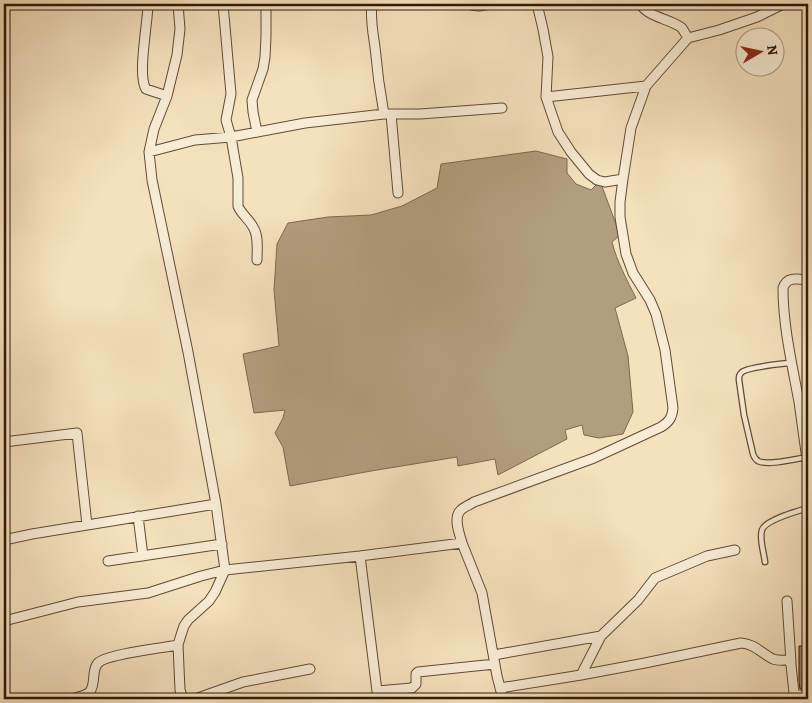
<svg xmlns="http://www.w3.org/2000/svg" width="812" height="703" viewBox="0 0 812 703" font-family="Alegreya,serif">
	<rect width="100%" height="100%" fill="#f5e1be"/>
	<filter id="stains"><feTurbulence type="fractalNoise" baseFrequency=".004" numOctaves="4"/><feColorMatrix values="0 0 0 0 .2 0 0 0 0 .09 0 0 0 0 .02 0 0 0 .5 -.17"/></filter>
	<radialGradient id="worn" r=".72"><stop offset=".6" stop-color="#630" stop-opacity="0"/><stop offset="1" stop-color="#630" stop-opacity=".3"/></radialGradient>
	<!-- water -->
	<path fill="#b29d7f" stroke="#7e684f" d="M536 151 567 159V173L576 184 591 190 600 181 620 235 612 242C617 262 627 280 636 298L615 308 628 356 633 412 623 434 599 438 584 435 582 425 565 430 567 439 498 475 495 459 458 466 457 457 371 471 290 486 283 447 275 433 283 418 285 410 254 413 243 354 279 346 274 290 277 244 288 223 328 217 371 215 402 206 437 188 441 164Z"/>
	<!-- building -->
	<path fill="#968166" stroke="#301906" d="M799 646H808V688L800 689 799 682Z"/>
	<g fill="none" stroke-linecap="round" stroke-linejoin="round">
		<defs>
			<path id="lane" d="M790 363C781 364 748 367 742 372 739 375 739 376 739 380L744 415 753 454C754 457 755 459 758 461 766 466 796 459 807 457
				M765 562C764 553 759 538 762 530 765 520 798 511 808 508"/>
			<path id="street" d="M148 4C148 22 137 76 146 89L167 96
				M178 4 180 29 177 55 167 96 154 129 149 152 152 180 188 352 216 504 225 570 215 592 209 601 188 620 184 626 181 635 178 645 180 690 183 699
				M223 4 231 94 226 120 231 137 238 178V206C241 214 249 219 253 227 259 236 257 250 257 260
				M372 4C370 18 373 33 375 47 377 70 380 92 384 114
				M465 4 479 6 490 4
				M537 4 543 29 548 57 546 97 558 132 571 152 589 174 597 180 605 182 623 179
				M640 4C649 17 666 18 679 26L682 28 688 38
				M546 97 646 86 688 38 719 30 757 17 783 4
				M391 114 398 193
				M257 132 253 112 252 100 263 69 265 57 266 36V4
				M149 152 195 140 231 137 305 123 384 114H420L502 108
				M808 280C798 279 787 276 783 288 783 326 792 364 799 402 802 424 805 446 808 467
				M4 442 77 433 87 525
				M138 516 143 556
				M4 540 32 534 216 504
				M462 543 482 593 497 676 503 699
				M360 556 378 699
				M108 561 222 544
				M787 601 791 662
				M4 621 78 602 148 593 201 576 225 570 360 556 462 543C460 535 453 519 460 511 463 507 470 505 474 502L594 458 661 427C669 422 672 418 673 408L665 350 656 314 650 300 633 273 626 254 620 217V202L623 179 631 128 646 86
				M494 655 601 636 638 600 655 578 707 556 735 550
				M581 675 645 663 741 643C755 644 761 653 773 659 778 661 784 660 789 660L791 665 794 693C798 697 803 695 808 694
				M500 688 581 675 601 636
				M377 691 412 688 416 684V674L418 672 495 664
				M72 699C90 694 93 694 94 674 95 669 95 666 98 663 107 654 163 648 178 645
				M195 699 243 682 310 669"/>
		</defs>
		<!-- lane casing -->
		<use href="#lane" stroke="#614b34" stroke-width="7"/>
		<!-- street casing -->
		<use href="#street" stroke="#614b34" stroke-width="11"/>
		<!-- lane -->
		<use href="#lane" stroke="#f8ecd5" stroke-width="4.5"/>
		<!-- street -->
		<use href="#street" stroke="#f8ecd5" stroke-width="9"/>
	</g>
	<!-- margin -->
	<rect width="812" height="703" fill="none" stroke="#f5e1be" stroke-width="20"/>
	<rect x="5" y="5" width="802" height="693" fill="none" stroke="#301906" stroke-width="2.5"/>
	<rect x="10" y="10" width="792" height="683" fill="none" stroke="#301906"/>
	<!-- north arrow -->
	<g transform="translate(760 52) rotate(81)"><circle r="24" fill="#f8ecd5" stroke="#a89882"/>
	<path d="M0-4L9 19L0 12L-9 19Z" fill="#8f2418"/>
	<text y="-8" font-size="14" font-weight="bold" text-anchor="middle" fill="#301906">N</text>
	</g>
	<rect width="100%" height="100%" filter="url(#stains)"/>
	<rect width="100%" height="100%" fill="url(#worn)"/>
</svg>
